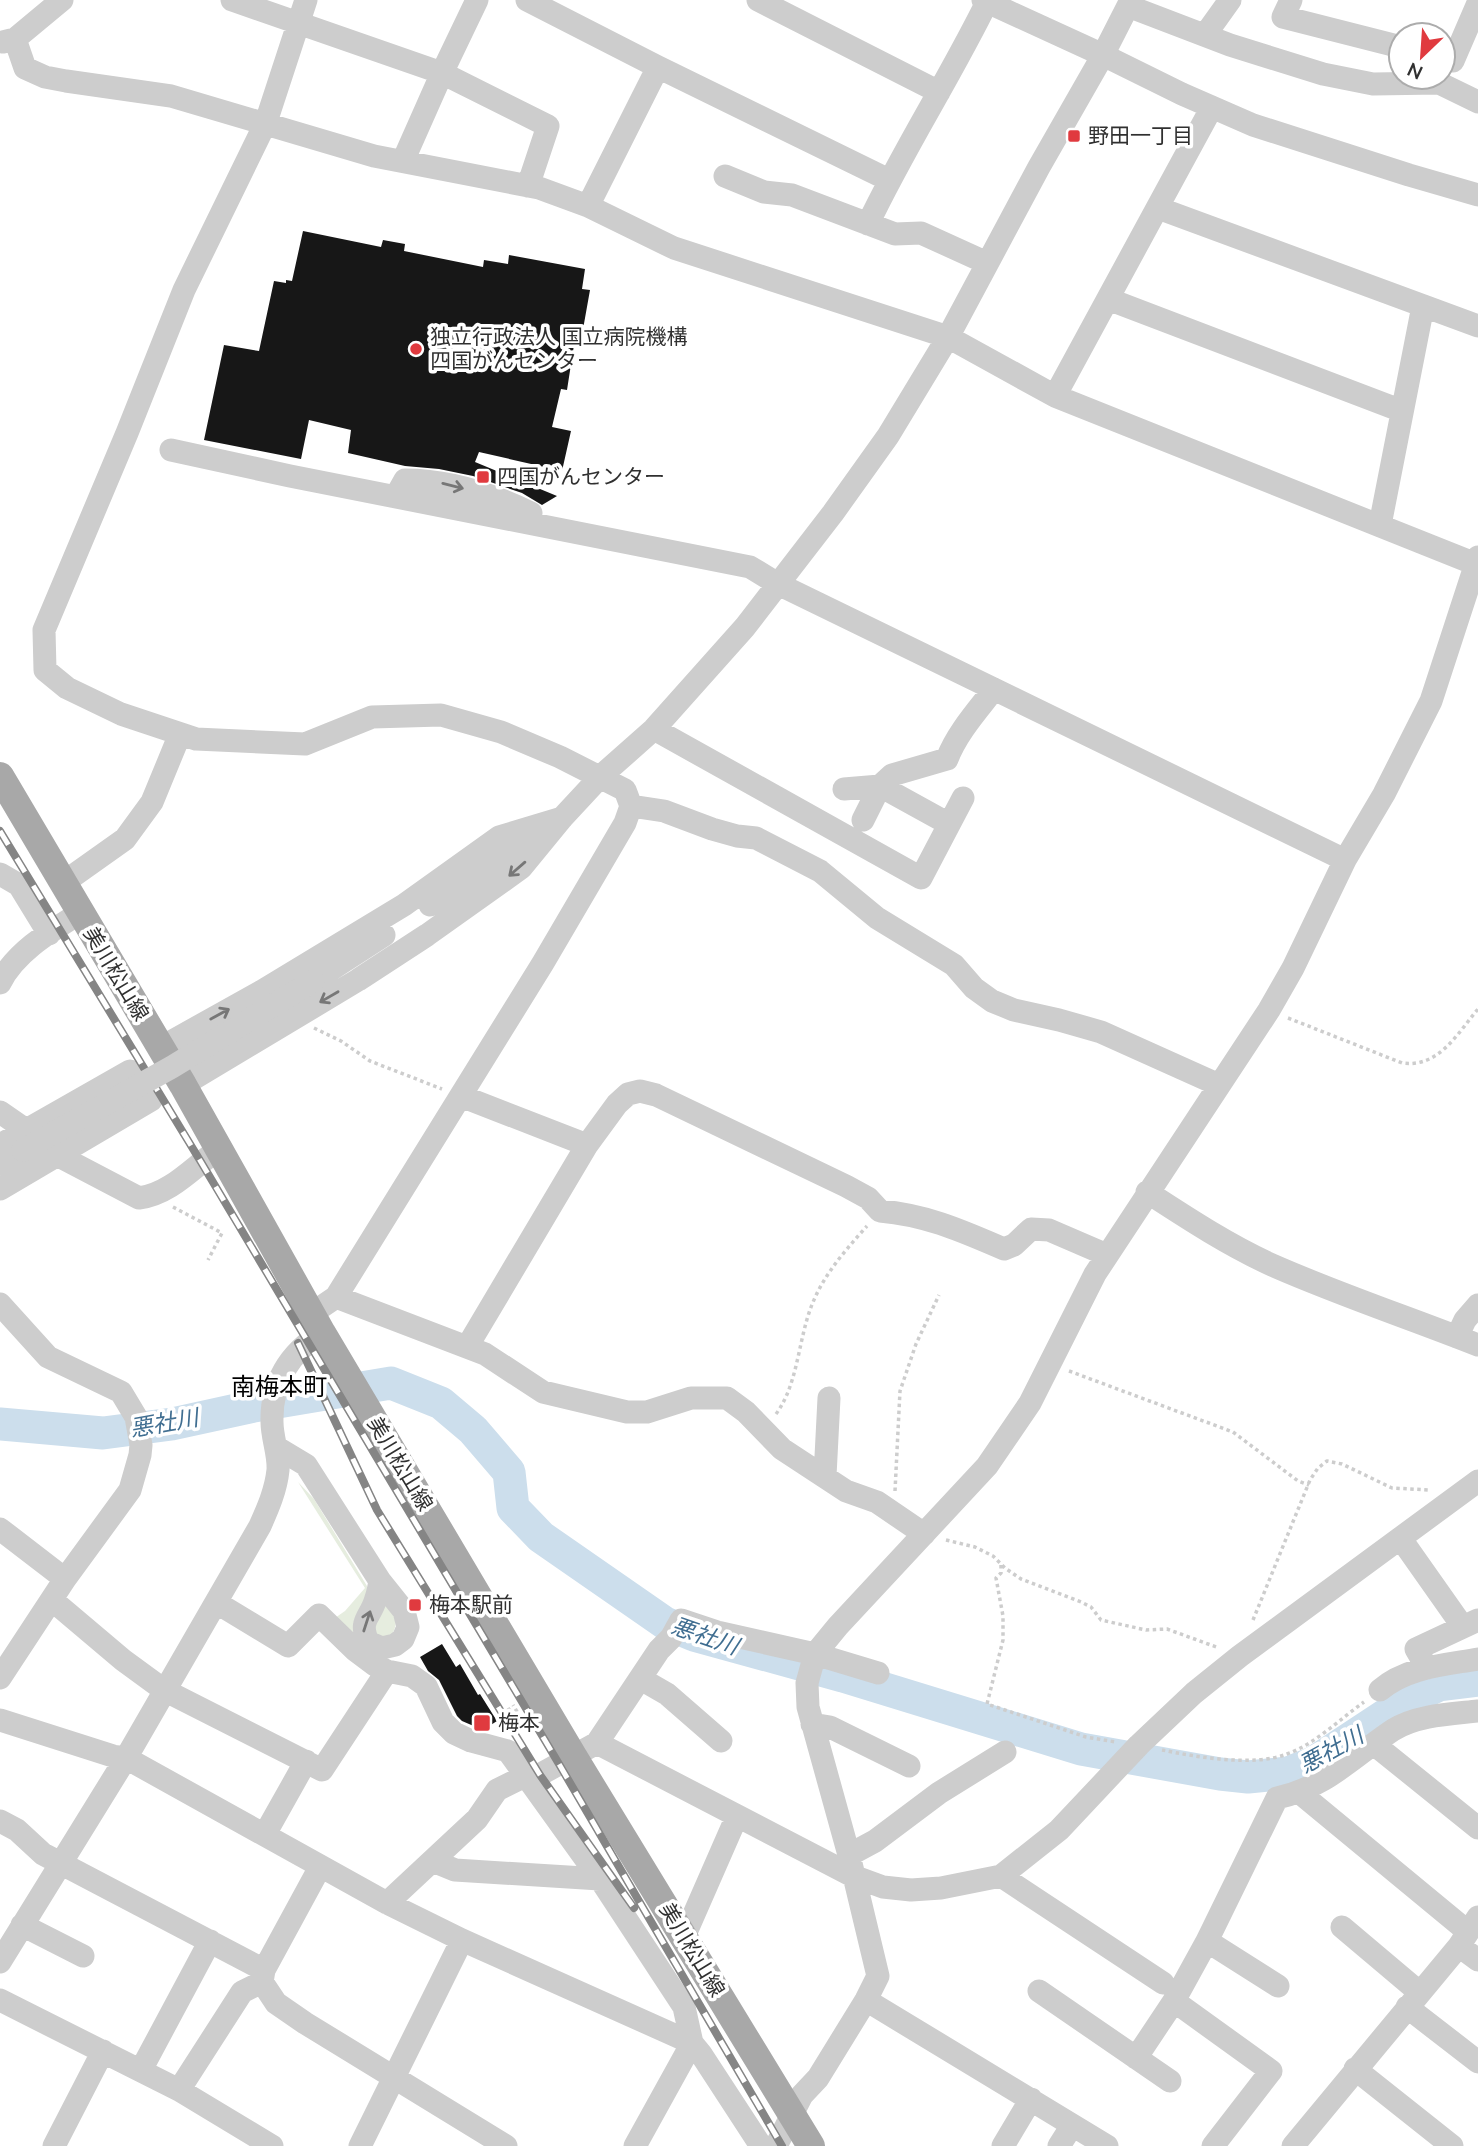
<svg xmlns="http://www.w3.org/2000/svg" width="1478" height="2146" viewBox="0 0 1478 2146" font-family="'Nunito Sans','Noto Sans JP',sans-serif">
	<rect width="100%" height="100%" fill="#fff"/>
	<!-- green -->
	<path fill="#e6eddf" d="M298 1482 314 1499 367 1586C368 1607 349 1613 354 1637L332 1620 345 1611 365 1588Z
		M385 1602C395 1613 400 1622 391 1636L386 1638 373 1634 374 1615Z"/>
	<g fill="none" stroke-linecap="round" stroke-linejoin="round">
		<!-- river -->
		<path stroke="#ccdeec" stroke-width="33" d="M0 1424 103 1433 172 1424 254 1406 391 1383 441 1403 473 1430 509 1472 513 1508 541 1537 665 1623 694 1635 843 1676 1081 1749 1220 1774 1248 1777 1288 1773 1313 1763 1410 1699 1439 1685 1478 1680"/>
	</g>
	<!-- building -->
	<path fill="#171717" d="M303 231 381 247 383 240 405 244 404 251 483 267 484 260 508 264 509 255 585 269 582 289 590 290 580 346 574 345 567 390 561 389 552 427 571 431 562 471 479 452 475 462 557 496 542 505 522 493 473 476 439 469 405 466 348 453 351 430 309 420 301 459 204 440 224 345 259 351 274 281 286 283V280L292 281Z
		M442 1644 456 1667 460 1664 478 1695 480 1694 497 1721 483 1730 462 1721 457 1716 439 1680 428 1671 420 1657Z"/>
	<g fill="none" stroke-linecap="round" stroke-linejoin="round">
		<!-- path -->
		<path stroke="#cdcdcd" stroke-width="3.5" stroke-dasharray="3.5 3.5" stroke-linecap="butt" d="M1288 1018 1402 1063C1439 1068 1457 1034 1478 1009
			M314 1028 341 1041 370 1061 442 1089
			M173 1207 222 1233 208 1260
			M1069 1371 1233 1432 1298 1481 1309 1485
			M776 1414C796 1387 798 1348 808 1316 819 1280 842 1254 867 1226
			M895 1491 900 1391 916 1344 939 1295
			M946 1540 975 1547 993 1556 1005 1568 1021 1579 1081 1602 1091 1607 1101 1620 1146 1630 1167 1629 1219 1648
			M1001 1565V1573L996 1578 1003 1616V1640L987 1704 1086 1737 1116 1742
			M1253 1620 1310 1480 1318 1468 1327 1461 1342 1464 1392 1488 1430 1490
			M508 1708 515 1718
			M502 1727 515 1718 520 1725 524 1723 513 1705
			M1162 1750C1197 1757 1253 1767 1287 1754 1315 1744 1340 1719 1364 1702"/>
		<!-- minor -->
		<path stroke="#cdcdcd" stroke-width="23" d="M232 0 442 73 548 126 528 186
			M306 0 266 122 184 290 127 433 44 630 45 670 67 688 121 714 196 739 305 744 372 717 441 715 501 732 560 757 625 790 631 806 625 823 543 963 336 1297 311 1314
			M527 0 658 67 889 180
			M758 0 939 92
			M983 0 1103 55 1182 94 1253 125 1409 175 1478 195
			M1291 0 1283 17 1401 47
			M1128 6 1230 45 1323 74 1373 84 1439 83 1478 102
			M1205 35 1230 0
			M15 39 25 68 45 77 66 81 171 96 374 156 539 188 588 206 674 248 948 337 1055 396 1478 565
			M3 42 15 39 62 0
			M1443 58 1453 61 1478 3
			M403 161 442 73 477 0
			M725 176 764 192 792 195 895 234 921 233 987 263
			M588 206 658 67
			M1158 208 1478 326
			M868 224C904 148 951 76 988 0
			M1108 299 1402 411
			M1055 396 1212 107
			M171 450 290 476 750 567 778 584 1345 860
			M396 496 405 480C448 480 492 494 531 513
			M1380 525 1423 306
			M654 729 921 878 963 798
			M844 789 880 786 892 775 947 759C957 733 977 711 994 689
			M631 806 664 811 712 829 737 836 756 838 820 871 877 918 954 965 974 988 992 1001 1014 1010 1059 1020 1101 1032 1219 1085
			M863 820 880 786 949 824
			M0 874 19 885 49 934
			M63 883 125 839 152 802 180 734
			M430 905 539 833
			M313 981 384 935
			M0 983C15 952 51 931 80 913
			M160 1048 262 991 404 905 499 837 562 818
			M183 1085 358 980 427 935 521 868 562 818 601 776 654 729 745 627 833 513 888 436 948 337 1039 167 1103 55 1131 0
			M461 1096 587 1145
			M0 1112 26 1130 57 1155 139 1198C171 1194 194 1166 219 1149
			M0 1145 130 1071
			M0 1164 23 1150
			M0 1189 151 1100
			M1147 1192C1187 1218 1228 1245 1272 1265 1340 1295 1410 1318 1478 1345
			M336 1297 485 1354 543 1392 627 1412H647L691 1398H727L746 1412 782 1449 846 1491 877 1502 924 1534
			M0 1304 48 1357 121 1392 136 1417 141 1445 140 1455 130 1490 65 1579 0 1678
			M1457 1337 1465 1320 1478 1305
			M467 1347 587 1145 617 1104 628 1094 640 1091 656 1095 846 1186 868 1198 880 1211C927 1215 962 1231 1004 1249L1014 1245 1031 1229 1049 1230 1107 1255
			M276 1447 306 1465 380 1581 404 1611 408 1627 403 1639 395 1645 382 1648 368 1642C358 1619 371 1618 376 1598 378 1593 379 1586 380 1581
			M825 1476 829 1398
			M0 1529 65 1579
			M1401 1539 1463 1627
			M52 1600 123 1660 164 1690 322 1770 387 1671
			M217 1603 288 1646 319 1615 355 1650 375 1665 387 1671 412 1676 426 1686 443 1722 454 1733 471 1741 508 1751 600 1879 684 2007 692 2043 635 2146
			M1427 1668 1416 1649 1478 1620
			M641 1679 667 1694 721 1741
			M1380 1690C1407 1667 1444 1665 1478 1659
			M0 1720 113 1756 126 1758 387 1903 462 1940 692 2043 701 2054 761 2146
			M812 1724 830 1727 909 1766
			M597 1743 659 1650 671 1638 681 1620 717 1632 815 1654 878 1673
			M1375 1745 1478 1828
			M530 1780 597 1743 853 1876 883 1887 911 1890 941 1888 1001 1876 1059 1830 1139 1745 1194 1693 1240 1656 1478 1481
			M1300 1793 1467 1931
			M0 1821 17 1830 43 1854 264 1970 262 1982 276 2003 305 2023 506 2146
			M265 1834 306 1761
			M849 1855 875 1841 939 1793 1005 1752
			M433 1861 455 1870 600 1879
			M1001 1876 1163 1983
			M387 1903 477 1819 497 1790 525 1776
			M22 1925 83 1956
			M1342 1927 1419 1992
			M684 1937 737 1816
			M1207 1941 1278 1986
			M1459 1946 1478 1960
			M0 1962 126 1758 260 1526C268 1508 276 1490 278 1470 279 1454 272 1438 272 1422 271 1383 289 1353 322 1333
			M264 1970 320 1867
			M1039 1991 1170 2081
			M0 2000 179 2090 272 2146
			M866 2000 1107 2146
			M1174 2001 1271 2071 1213 2146
			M1407 2007 1478 2062
			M1136 2058 1174 2001 1207 1941 1277 1798C1325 1788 1354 1756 1393 1730 1417 1715 1451 1714 1478 1711
			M1355 2069 1452 2146
			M141 2070 210 1941
			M179 2090 242 1992 262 1982
			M54 2146 103 2051
			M360 2146 462 1940
			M776 2146 802 2095 818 2078 866 2000 878 1976 849 1855 808 1707 807 1683 815 1654 838 1626 987 1466 1030 1403 1095 1274 1269 1010 1293 968 1345 860 1384 794 1431 701 1478 557
			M1003 2146 1031 2099
			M1059 2146 1066 2135
			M1293 2146 1459 1946 1478 1917"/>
		<!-- major -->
		<path stroke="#a8a8a8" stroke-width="28" d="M0 776 183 1085 322 1333 573 1756 811 2146"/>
		<defs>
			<path id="rail" d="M0 831 201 1162 559 1764 782 2146
				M298 1343 377 1510 540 1775 634 1908"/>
		</defs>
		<!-- rail casing -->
		<use href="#rail" stroke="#858585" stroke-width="8"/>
		<!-- rail -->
		<use href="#rail" stroke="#fff" stroke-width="5" stroke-dasharray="16" stroke-linecap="butt"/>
		<!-- minor-bridge -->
		<path stroke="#cdcdcd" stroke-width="23" d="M23 1150 172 1067 313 981"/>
	</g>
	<!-- one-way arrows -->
	<defs><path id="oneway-shaft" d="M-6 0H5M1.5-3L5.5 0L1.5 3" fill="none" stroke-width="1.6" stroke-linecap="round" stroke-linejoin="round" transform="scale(1.75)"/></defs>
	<g stroke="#777">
		<use href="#oneway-shaft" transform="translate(453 486) rotate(14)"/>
		<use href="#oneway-shaft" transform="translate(517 869) rotate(139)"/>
		<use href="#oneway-shaft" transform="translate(329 997) rotate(150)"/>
		<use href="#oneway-shaft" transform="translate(220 1014) rotate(-29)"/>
		<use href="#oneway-shaft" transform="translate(367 1621) rotate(-72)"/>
	</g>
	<!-- markers -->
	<g fill="#e03a3f" stroke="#fff" stroke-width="2.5">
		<rect x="1067" y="129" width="14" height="14" rx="3.5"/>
		<circle cx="416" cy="349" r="7"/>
		<rect x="476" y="470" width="14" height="14" rx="3.5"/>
		<rect x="408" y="1598" width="14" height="14" rx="3.5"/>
		<rect x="473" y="1714" width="18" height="18" rx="3.5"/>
	</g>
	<g text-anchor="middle" stroke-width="7" stroke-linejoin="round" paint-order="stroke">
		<!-- poi labels -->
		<g font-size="21" fill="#303030" stroke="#fff" text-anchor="start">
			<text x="1088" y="143">野田一丁目</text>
			<text x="430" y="344">独立行政法人 国立病院機構<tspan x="430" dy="24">四国がんセンター</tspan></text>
			<text x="497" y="484">四国がんセンター</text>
			<text x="429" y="1612">梅本駅前</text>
			<text x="498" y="1730">梅本</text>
		</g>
		<!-- street labels -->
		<g font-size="21" fill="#303030" stroke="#fff">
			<text transform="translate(116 974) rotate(59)" y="7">美川松山線</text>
			<text transform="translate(400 1464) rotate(59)" y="7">美川松山線</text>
			<text transform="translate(692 1950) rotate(59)" y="7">美川松山線</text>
		</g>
		<!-- water labels -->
		<g font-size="23" font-style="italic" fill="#406e91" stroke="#fff">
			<text transform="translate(164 1423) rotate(-10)" y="8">悪社川</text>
			<text transform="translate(705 1636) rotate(19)" y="8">悪社川</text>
			<text transform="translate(1331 1750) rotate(-29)" y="8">悪社川</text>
		</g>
		<!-- quarter labels -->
		<g font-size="24" fill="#000" stroke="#fff">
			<text x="279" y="1395">南梅本町</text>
		</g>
	</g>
	<!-- north arrow -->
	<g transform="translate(1422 56) rotate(205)"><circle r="33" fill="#ffffff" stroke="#acacac" stroke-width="2"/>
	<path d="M0-5L12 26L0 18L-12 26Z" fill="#e03a3f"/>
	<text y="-10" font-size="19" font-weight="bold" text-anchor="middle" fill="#303030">N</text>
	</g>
</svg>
